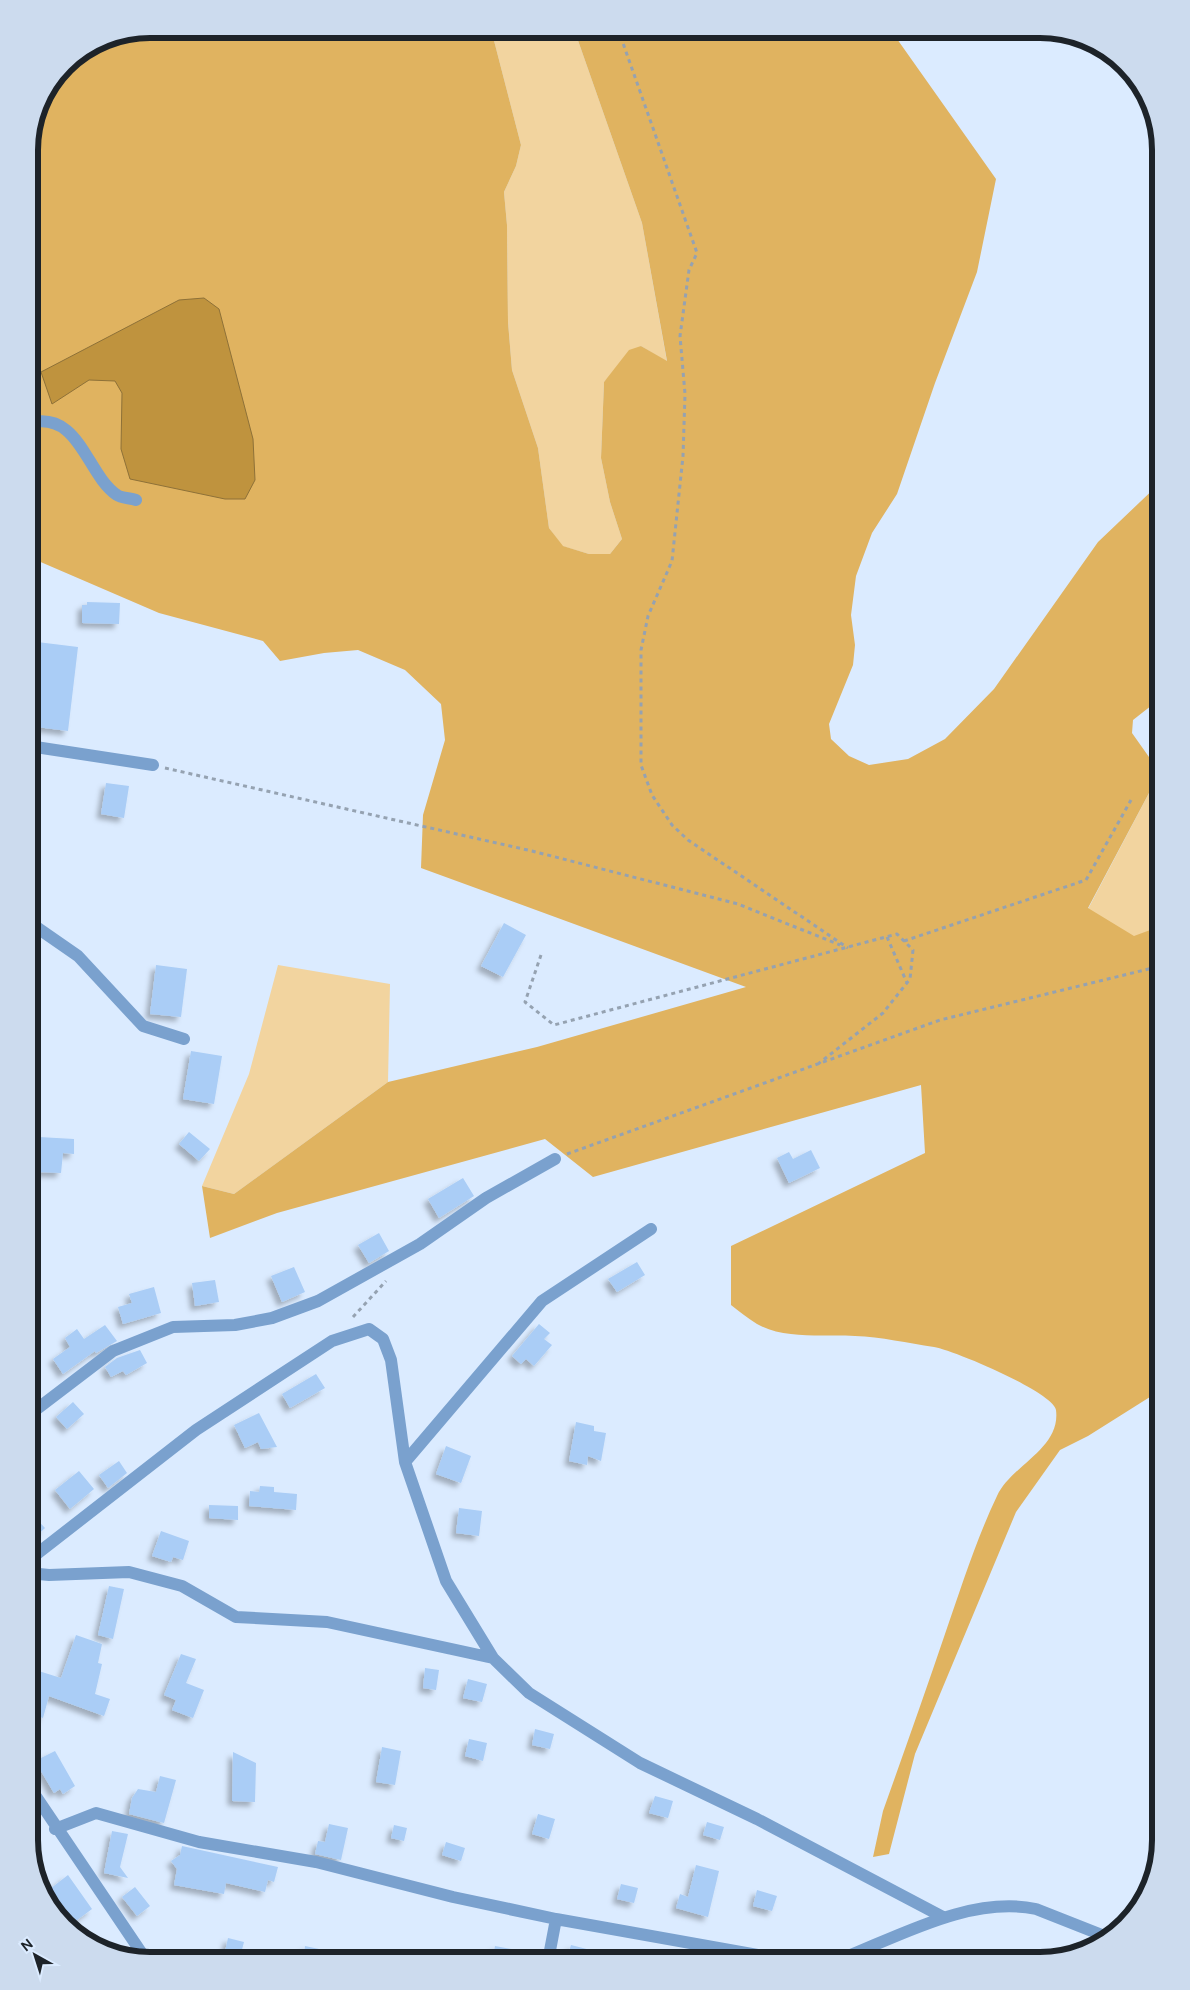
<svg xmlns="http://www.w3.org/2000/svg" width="1190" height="1990" viewBox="0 0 1190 1990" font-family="'DM Sans',sans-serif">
	<defs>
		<filter id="shadow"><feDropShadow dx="-4.5" dy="4.5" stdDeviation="2.5" flood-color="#0004"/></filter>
	</defs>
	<rect width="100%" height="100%" fill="#dbebff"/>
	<!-- green -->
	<path fill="#f2d49f" d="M309 29H350L322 34Z
		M491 29H574L642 223 667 362 641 346 604 382 601 458 610 502 622 539 610 554H589L562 546 549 528 538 448 512 370 508 322 507 225 504 192 516 166 521 145Z
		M1158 776 1161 779V926L1134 937 1088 909Z
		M278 965 390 984 388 1082 234 1194 202 1186 249 1074Z"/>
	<!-- forest -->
	<path fill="#e0b360" d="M149 29H309L322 34 350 29H491L521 145 516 166 504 192 507 225 508 322 512 370 538 448 549 528 563 546 589 554H610L622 539 610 502 601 458 604 382 629 350 641 346 667 361 642 223 574 29H890L996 179 977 272 935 383 897 494 872 533 856 576 851 615 855 645 853 665 829 724 831 739 849 756 869 765 908 759 945 739 994 689 1098 542 1161 482V698L1133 720 1132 733 1161 774V779L1158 776 1088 908 1134 936 1161 926V1390L1088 1436 1060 1450 1016 1512 915 1754 889 1854 873 1857 883 1811C904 1752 925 1693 945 1634 961 1588 976 1540 997 1496 1011 1465 1061 1449 1056 1410 1053 1392 953 1350 934 1347 908 1343 881 1337 855 1336 824 1334 785 1340 757 1324 747 1318 739 1311 731 1305V1246L925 1153 921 1085 593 1177 545 1139 277 1213 210 1238 202 1186 234 1194 388 1082 537 1047 746 987 421 868 423 815 445 740 441 704 405 670 358 650 324 653 280 661 263 641 159 613 29 557V141L38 103 64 64 103 38Z"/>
	<!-- water -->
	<path fill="#bf933e" stroke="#8e7138" d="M204 298 219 309 253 439 255 480 245 499H225L130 479 121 449 122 393 115 381 89 380 52 404 41 372 179 300Z"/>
	<!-- building -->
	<path fill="#aacdf6" filter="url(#shadow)" d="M87 602 120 603 119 624 82 623V605H87Z
		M29 641 78 647 68 731 29 726V709H35L40 670 29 668Z
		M106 783 129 786 124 818 101 814Z
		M504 923 526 935 503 977 481 966Z
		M156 965 187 969 181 1017 150 1014Z
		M191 1051 222 1056 214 1104 183 1099Z
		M189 1132 210 1149 199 1161 179 1144Z
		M39 1137 74 1139V1154L63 1153 61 1173 37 1172Z
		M811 1150 820 1168 789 1183 777 1158 789 1152 793 1159Z
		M463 1178 474 1196 439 1218 428 1199Z
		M379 1233 389 1251 369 1263 358 1245Z
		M637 1262 645 1275 617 1292 608 1279Z
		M294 1267 305 1292 282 1302 271 1276Z
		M215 1280 219 1302 195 1306 192 1283Z
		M154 1287 161 1313 123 1324 118 1307 132 1303 129 1294Z
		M539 1324 550 1333 544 1339 552 1345 534 1366 526 1359 521 1364 512 1356Z
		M105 1325 117 1341 96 1353 95 1351 63 1374 53 1359 70 1347 65 1338 77 1329 84 1339Z
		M140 1350 147 1363 126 1375 123 1371 111 1377 105 1367 117 1358Z
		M316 1374 325 1388 290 1408 282 1394Z
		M73 1402 84 1414 67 1429 56 1417Z
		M259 1413 277 1447 261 1449 258 1442 245 1448 234 1425Z
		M576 1422 594 1426V1431L606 1433 601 1461 588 1456 587 1465 569 1461Z
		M446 1446 471 1456 461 1483 436 1474Z
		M119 1461 127 1473 108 1488 99 1475Z
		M79 1471 94 1489 70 1509 55 1490Z
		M260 1486 274 1487V1492L297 1494 296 1510 249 1506 250 1491 259 1492Z
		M209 1505 238 1506V1520L209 1518Z
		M459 1508 482 1511 479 1536 456 1533Z
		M29 1511 45 1528 29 1543Z
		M161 1531 189 1541 183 1560 173 1557 171 1562 152 1556Z
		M109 1586 124 1589 113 1639 98 1635Z
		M76 1635 102 1644 98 1663 102 1664 95 1694 110 1699 104 1716 49 1696 43 1718 29 1713 36 1692 29 1689V1668L61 1678Z
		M181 1654 196 1659 186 1683 204 1690 193 1718 172 1710 176 1700 164 1695Z
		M425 1668 439 1670 436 1690 423 1688Z
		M468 1679 487 1684 482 1702 463 1698Z
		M535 1729 554 1734 550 1749 532 1745Z
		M469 1739 487 1743 483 1761 465 1756Z
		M382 1747 401 1751 395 1785 376 1782Z
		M55 1751 75 1786 63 1794 60 1789 54 1793 35 1761Z
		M233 1752 256 1763 255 1802 232 1801Z
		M160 1776 176 1780 164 1823 129 1814 132 1798 138 1789 156 1792Z
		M655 1796 673 1801 668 1818 649 1813Z
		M538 1814 555 1819 549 1839 532 1834Z
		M707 1822 724 1827 720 1840 703 1835Z
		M329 1824 348 1828 341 1860 315 1854 318 1841 325 1842Z
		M394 1825 407 1828 404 1841 391 1838Z
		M112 1831 128 1834 120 1867 128 1878 104 1873Z
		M446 1842 465 1848 461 1861 442 1855Z
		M182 1846 278 1867 274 1882 268 1880 265 1892 226 1883 224 1894 174 1885 177 1869 171 1861 180 1855Z
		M696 1865 719 1871 708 1917 676 1908 680 1894 688 1897Z
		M68 1875 92 1909 69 1926 55 1910 62 1905 50 1889Z
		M621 1884 638 1888 634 1903 617 1899Z
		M135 1887 150 1906 137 1916 122 1897Z
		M757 1890 777 1896 772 1911 753 1906Z
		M228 1938 244 1942 239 1961H223Z
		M571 1945 614 1956V1961H566Z
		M305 1946 347 1955 346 1961H303Z
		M495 1946 538 1954 537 1961H492Z"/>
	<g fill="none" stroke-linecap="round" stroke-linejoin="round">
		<!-- path -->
		<path stroke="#95a2b1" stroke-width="3" stroke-dasharray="4 4" stroke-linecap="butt" d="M618 29 697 253 689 270 680 336 685 394 683 456 672 561 648 616 641 650V765L652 795 672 825 688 840 848 948
			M165 768 532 851 738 904 840 945
			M887 937 907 983
			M904 941 1086 880 1131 800
			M541 955 525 1002 554 1025 897 934 913 950 910 979 883 1013 818 1064
			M567 1154 940 1020 1161 966
			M353 1317 386 1281"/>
		<!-- minor -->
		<path stroke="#7aa1ce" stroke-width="12" d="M29 423C80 410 86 474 117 495 121 498 130 498 136 500
			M29 746 153 765
			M29 922 78 956 143 1026 184 1039
			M29 1415 113 1351 173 1327 235 1325 272 1318 318 1301 420 1244 486 1198 555 1159
			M405 1462 542 1301 651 1229
			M29 1560 196 1430 332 1341 369 1329 383 1339 391 1360 405 1462 446 1581 493 1658 529 1693 640 1763 757 1819 943 1917
			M29 1573 49 1575 129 1572 182 1586 236 1617 327 1622 493 1658
			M29 1786 147 1961
			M55 1829 96 1813 199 1842 316 1862 453 1897 556 1919 791 1961
			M548 1961 556 1919
			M836 1961C896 1938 970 1895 1036 1909L1107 1937"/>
	</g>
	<!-- crop -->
	<path d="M0 0H1190V1990H0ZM150 38H1040A112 112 0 0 1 1152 150V1840A112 112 0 0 1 1040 1952H150A112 112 0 0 1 38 1840V150A112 112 0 0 1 150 38Z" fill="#ccdbee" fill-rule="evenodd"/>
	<path fill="none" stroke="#1d2329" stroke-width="6" d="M150 38H1040A112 112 0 0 1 1152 150V1840A112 112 0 0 1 1040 1952H150A112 112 0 0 1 38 1840V150A112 112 0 0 1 150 38Z"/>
	<!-- north arrow -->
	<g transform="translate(35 1955) rotate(321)" stroke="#dbebff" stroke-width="4" paint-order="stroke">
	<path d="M0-4L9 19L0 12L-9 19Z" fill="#1d2329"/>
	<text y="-8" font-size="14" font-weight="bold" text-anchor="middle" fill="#1d2329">N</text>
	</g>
</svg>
